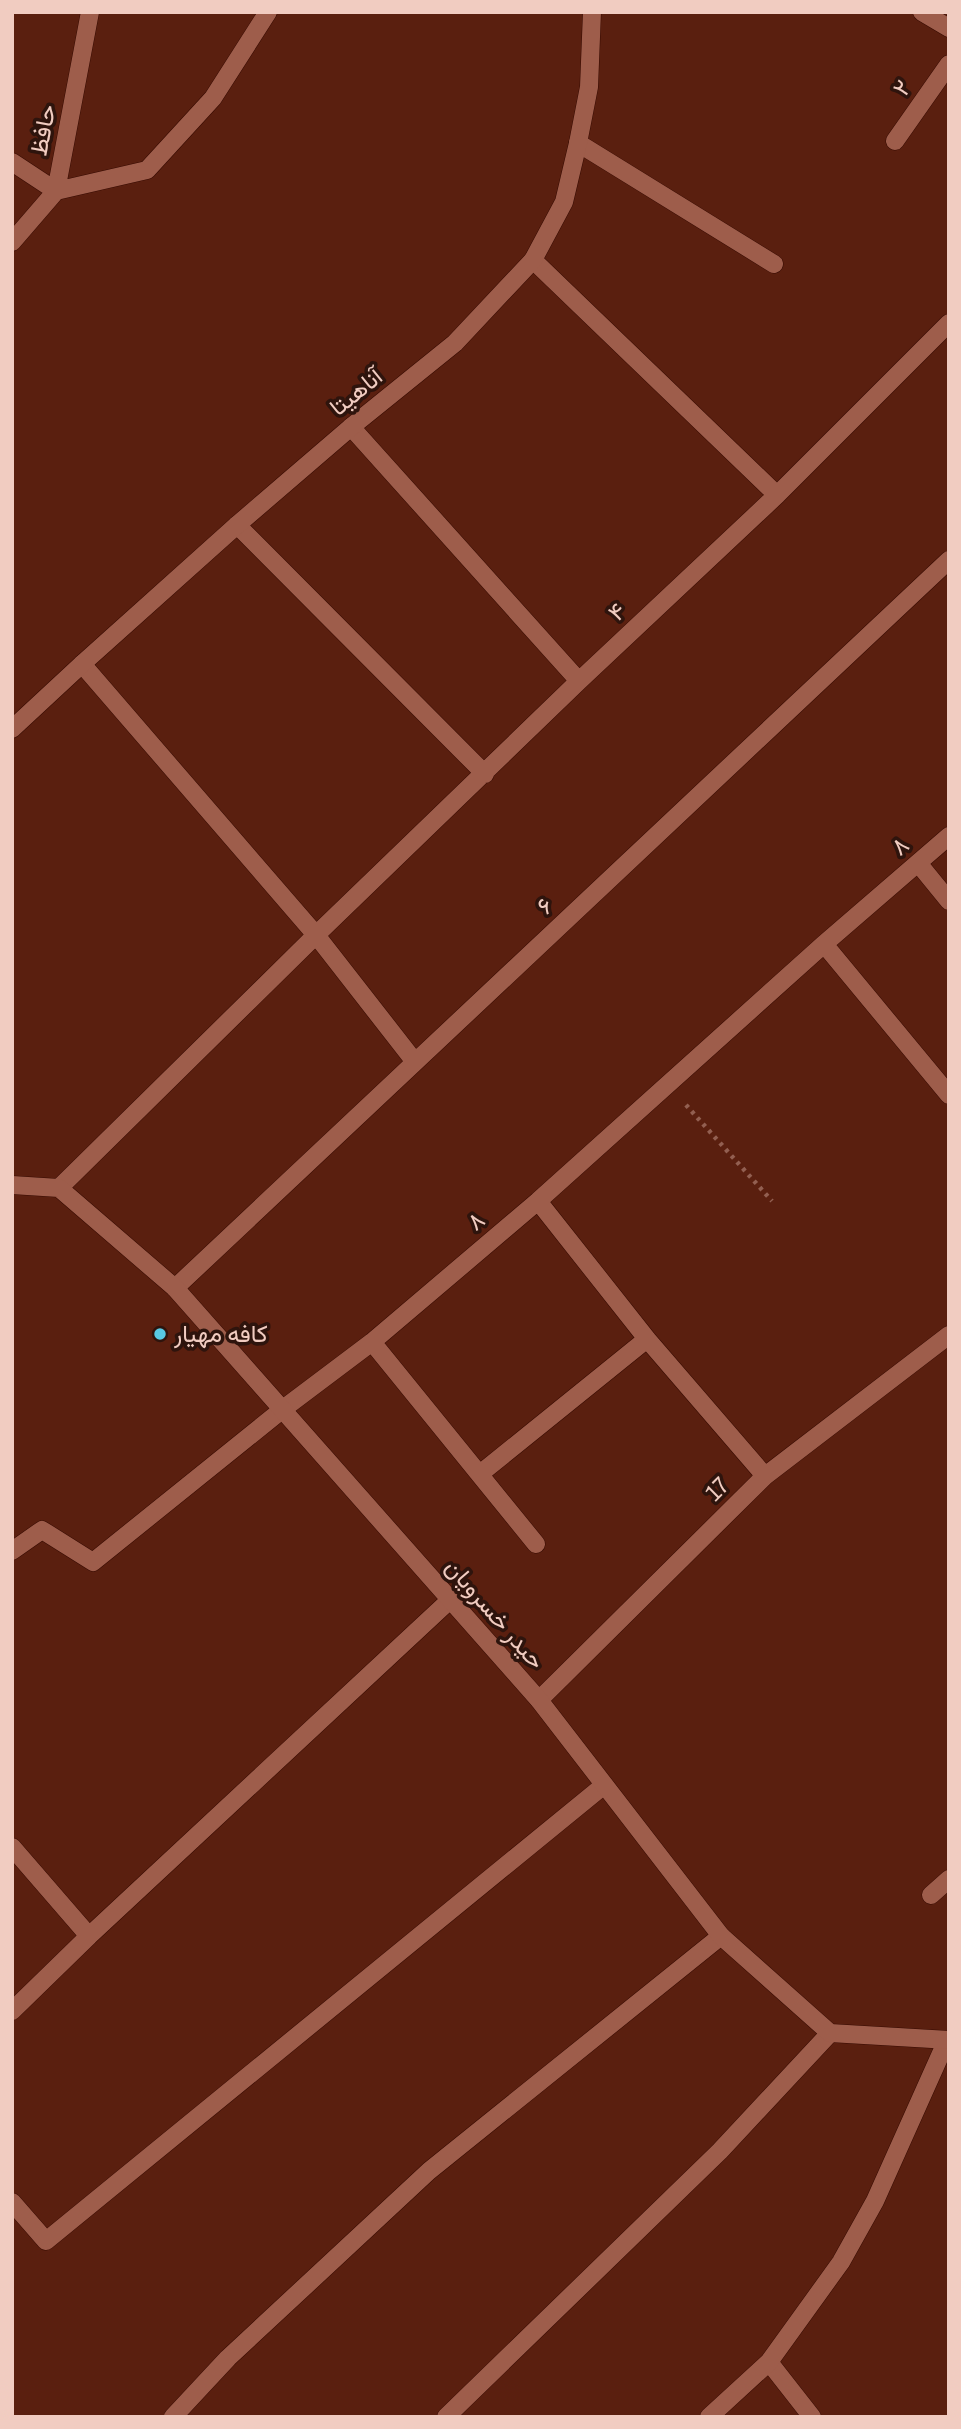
<svg xmlns="http://www.w3.org/2000/svg" width="961" height="2429" viewBox="0 0 961 2429" font-family="'Archivo Narrow',Vazirmatn,sans-serif">
	<rect width="100%" height="100%" fill="#5a1f0f"/>
	<g fill="none" stroke-linecap="round" stroke-linejoin="round">
		<defs>
			<path id="pedestrian" d="M769 2362 812 2417"/>
			<path id="minor" d="M922 12 949 28
				M895 141 949 64
				M578 143 774 264
				M12 162 56 191 147 170 213 98 268 12
				M12 242 56 191 90 12
				M533 260 777 495
				M351 427 579 681
				M237 525 485 774
				M82 664 316 935 415 1062
				M918 863 949 901
				M824 944 949 1095
				M59 1188 316 935 579 681 777 495 949 323
				M538 1201 647 1339 765 1476
				M175 1288 949 560
				M372 1342 536 1544
				M481 1473 647 1339
				M12 1551 42 1530 93 1562 283 1409 372 1342 538 1201 824 944 949 836
				M539 1700 765 1476 949 1335
				M12 1847 89 1936
				M931 1895 949 1879
				M12 2011 89 1936 451 1599
				M12 2202 46 2241 603 1786
				M173 2417 228 2358 429 2171 721 1936
				M446 2417 720 2151 830 2033
				M709 2417 769 2362 841 2262 875 2201 947 2040"/>
			<path id="tertiary" d="M12 729 82 664 237 525 351 427 455 343 533 260 564 202 578 143 589 87 592 12
				M12 1185 59 1188 175 1288 539 1700 721 1936 830 2033 949 2040"/>
		</defs>
		<!-- pedestrian casing -->
		<use href="#pedestrian" stroke="#370b02" stroke-width="19"/>
		<!-- minor casing -->
		<use href="#minor" stroke="#370b02" stroke-width="19"/>
		<!-- tertiary casing -->
		<use href="#tertiary" stroke="#370b02" stroke-width="19"/>
		<!-- path -->
		<path stroke="#925f51" stroke-width="4.5" stroke-dasharray="3.5 5" stroke-linecap="butt" d="M686 1105 772 1201"/>
		<!-- pedestrian -->
		<use href="#pedestrian" stroke="#9e5d4b" stroke-width="18"/>
		<!-- minor -->
		<use href="#minor" stroke="#9e5d4b" stroke-width="18"/>
		<!-- tertiary -->
		<use href="#tertiary" stroke="#9e5d4b" stroke-width="18"/>
	</g>
	<!-- markers -->
	<circle fill="#58c9e3" stroke="#2e140d" stroke-width="2.5" cx="160" cy="1334" r="7"/>
	<g text-anchor="middle" stroke-width="7" stroke-linejoin="round" paint-order="stroke">
		<!-- street labels -->
		<g font-size="24" fill="#f1ccc1" stroke="#2e140d">
			<text transform="translate(902 88) rotate(-55)" y="8">۲</text>
			<text transform="translate(43 130) rotate(-79)" y="8">حافظ</text>
			<text transform="translate(356 392) rotate(-39)" y="8">آناهیتا</text>
			<text transform="translate(617 612) rotate(-43)" y="8">۴</text>
			<text transform="translate(900 846) rotate(-41)" y="8">۸</text>
			<text transform="translate(545 906) rotate(-43)" y="8">۶</text>
			<text transform="translate(476 1221) rotate(-40)" y="8">۸</text>
			<text transform="translate(717 1489) rotate(-45)" y="8">17</text>
			<text transform="translate(495 1614) rotate(49)" y="8">حیدر خسرویان</text>
		</g>
		<!-- poi labels -->
		<g font-size="24" fill="#f1ccc1" stroke="#2e140d" text-anchor="start">
			<text x="174" y="1342">کافه مهیار</text>
		</g>
	</g>
	<!-- border -->
	<rect width="961" height="2429" fill="none" stroke="#f1ccc1" stroke-width="28"/>
</svg>
